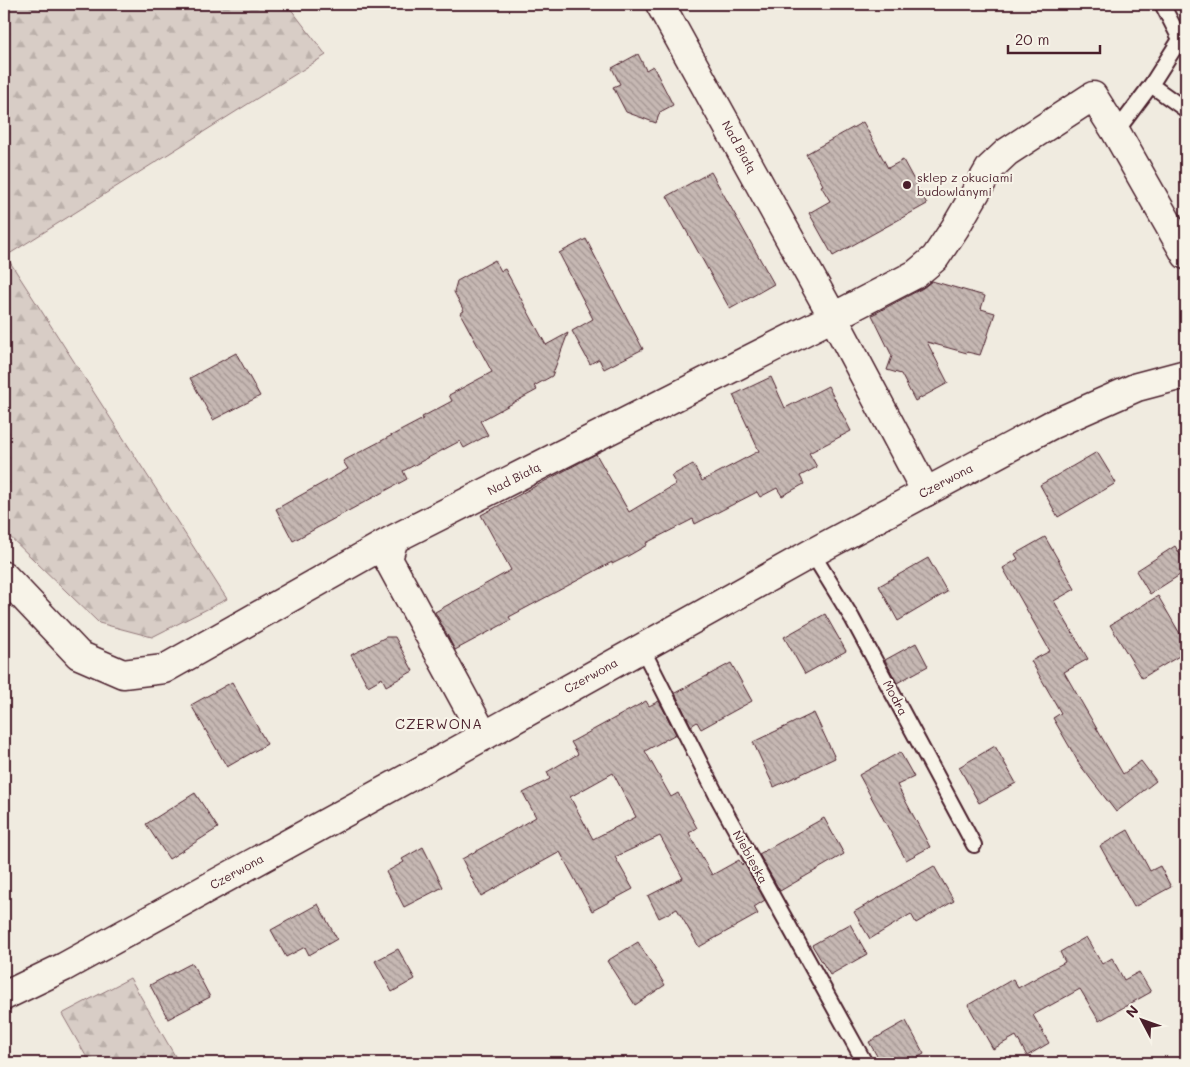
<svg xmlns="http://www.w3.org/2000/svg" width="1190" height="1067" viewBox="0 0 1190 1067" font-family="Mali,sans-serif">
	<defs>
		<pattern id="forest-firs" width="22" height="20" patternUnits="userSpaceOnUse" patternTransform="scale(1.25)"><rect width="22" height="20" fill="#d8cdc6"/><path d="M5 1l3.5 6h-7zM16 11l3.5 6h-7z" fill="#bbb0aa"/></pattern>
		<pattern id="building-back-hatch" width="6" height="6" patternUnits="userSpaceOnUse" patternTransform="scale(1.25)"><rect width="6" height="6" fill="#c6b8b3"/><path d="M-1 5l2 2M0 0l6 6M5-1l2 2" fill="none" stroke="#a39592"/></pattern>
	</defs>
	<rect width="100%" height="100%" fill="#f0ebe0"/>
	<filter id="ink" filterUnits="userSpaceOnUse"><feTurbulence type="fractalNoise" baseFrequency=".02" numOctaves="2"/><feDisplacementMap in="SourceGraphic" scale="10" xChannelSelector="R" yChannelSelector="G"/><feConvolveMatrix kernelMatrix="1 2 1 2 8 2 1 2 1" color-interpolation-filters="sRGB"/></filter>
	<g filter="url(#ink)">
		<!-- forest -->
		<path fill="url(#forest-firs)" stroke="#917678" d="M4 4H287L326 55 6 256 227 599 152 637 99 623 4 531Z
			M130 978 179 1063H90L62 1014Z"/>
		<!-- building -->
		<path fill="url(#building-back-hatch)" stroke="#4a1f2b" fill-rule="evenodd" d="M638 54 646 70 653 66 673 105 660 112 656 123 626 112 613 87 620 84 612 68Z
			M863 122 888 168 903 160 927 204 833 256 809 213 830 201 821 186 823 185 806 154Z
			M711 172 774 284 730 309 667 196Z
			M586 239 643 349 604 369 599 359 590 364 572 331 593 319 559 253Z
			M495 260 501 271 505 269 546 345 568 333 552 376 534 386 537 390 480 421 488 435 464 448 460 441 403 471 407 479 293 541 276 509 348 469 343 461 423 419 422 417 452 401 449 395 492 372 460 313 464 311 454 292 457 281Z
			M932 281 985 296 981 309 995 313 985 344H984L980 355 967 352V353L927 342 948 383 915 401 901 374 887 370 892 356 872 315 923 288Z
			M236 353 260 396 213 420 190 378Z
			M771 377 785 408 828 386 851 431 809 453 817 467 800 476 804 484 782 496 777 488 760 497 757 492 695 524 693 519 646 543 647 545 628 556 612 564V562L509 617 511 620 455 650 435 612 511 570 481 515 596 454 629 512 676 484 671 476 693 464 702 481 759 451 733 395Z
			M1097 452 1116 483 1058 517 1040 485Z
			M1045 537 1075 589 1054 601 1088 659 1064 672 1123 774 1141 761 1156 781 1116 812 1080 765 1053 718 1061 713 1031 661 1050 651 1003 568 1018 559 1015 554Z
			M1175 546 1186 564V571L1150 594 1136 571Z
			M928 558 947 592 898 621 879 586Z
			M1158 596 1186 644V652L1142 678 1110 625Z
			M825 614 846 651 805 674 784 637Z
			M386 637H395L413 671 386 686 382 678 368 686 351 655Z
			M916 643 928 666 897 683 885 660Z
			M731 663 752 701 701 729 697 722 691 726 675 693Z
			M232 682 267 744 227 767 191 705Z
			M646 701 649 706 659 701 676 734 645 751 671 797 678 793 697 828 689 833 712 875 739 860 742 865 744 863 765 900 754 907 758 914 699 947 677 909 659 918 648 896 683 878 660 836 615 857 633 889 592 911 560 852 481 896 462 859 536 817 523 793 550 779 547 772 578 754 571 742ZM613 773 636 817 593 839 570 797Z
			M814 713 835 758 774 787 753 742Z
			M995 746 1016 783 979 803 959 767Z
			M900 752 914 777 897 785 930 847 906 860 859 775Z
			M195 793 218 828 169 859 146 824Z
			M824 818 844 854 780 891 759 854Z
			M1128 830 1150 871 1160 866 1171 887 1134 907 1100 846Z
			M423 847 443 887 404 907 386 872 404 862 402 859Z
			M934 866 954 901 916 923 911 914 870 939 854 912Z
			M318 904 337 939 309 955 305 947 286 957 271 930Z
			M850 924 867 954 830 975 812 945Z
			M1086 937 1102 964 1112 958 1124 980 1139 972 1151 992 1099 1021 1080 989 1033 1015 1049 1043 1027 1056 1016 1036 993 1049 968 1005 1013 979 1018 988 1065 962 1060 952Z
			M638 942 665 985 635 1005 607 961Z
			M398 949 415 979 392 992 375 961Z
			M192 963 210 997 168 1019 150 985Z
			M906 1021 924 1054 908 1063H881L869 1042Z"/>
		<g fill="none" stroke-linecap="round" stroke-linejoin="round">
			<defs>
				<path id="service" d="M1162 4 1180 39
					M1151 85 1186 110
					M1116 132 1151 85 1186 30
					M812 553 852 618 974 845
					M642 648 719 800 865 1063"/>
				<path id="minor" d="M660 4 833 317 926 492
					M4 576 79 655 123 674 164 669 394 539
					M484 736 388 559 394 539 833 317 916 274 935 258 955 228 990 168 1007 152 1093 96 1116 132 1186 255"/>
				<path id="secondary" d="M4 996 64 967 484 736 812 553 1051 425 1137 387 1186 374"/>
			</defs>
			<!-- service casing -->
			<use href="#service" stroke="#4a1f2b" stroke-width="18"/>
			<!-- minor casing -->
			<use href="#minor" stroke="#4a1f2b" stroke-width="31"/>
			<!-- secondary casing -->
			<use href="#secondary" stroke="#4a1f2b" stroke-width="31"/>
			<!-- service -->
			<use href="#service" stroke="#f7f3e8" stroke-width="14"/>
			<!-- minor -->
			<use href="#minor" stroke="#f7f3e8" stroke-width="28"/>
			<!-- secondary -->
			<use href="#secondary" stroke="#f7f3e8" stroke-width="28"/>
		</g>
	</g>
	<!-- markers -->
	<circle fill="#4a1f2b" stroke="#f7f3e8" stroke-width="2" cx="907" cy="185" r="5"/>
	<g text-anchor="middle" stroke-width="4.5" stroke-linejoin="round" paint-order="stroke">
		<!-- street labels -->
		<g font-size="12" fill="#4a1f2b" stroke="#f7f3e8">
			<text transform="translate(739 147) rotate(61)" y="4">Nad Białą</text>
			<text transform="translate(514 479) rotate(-27)" y="4">Nad Białą</text>
			<text transform="translate(946 481) rotate(-28)" y="4">Czerwona</text>
			<text transform="translate(591 676) rotate(-29)" y="4">Czerwona</text>
			<text transform="translate(895 698) rotate(62)" y="4">Modra</text>
			<text transform="translate(750 857) rotate(61)" y="4">Niebieska</text>
			<text transform="translate(237 872) rotate(-29)" y="4">Czerwona</text>
		</g>
		<!-- poi labels -->
		<g font-size="12" fill="#4a1f2b" stroke="#f7f3e8" text-anchor="start">
			<text x="917" y="182">sklep z okuciami<tspan x="917" dy="14">budowlanymi</tspan></text>
		</g>
		<!-- neighbourhood labels -->
		<g font-size="14" letter-spacing="1" fill="#4a1f2b" stroke="#f7f3e8">
			<text x="439" y="729">CZERWONA</text>
		</g>
	</g>
	<!-- margin -->
	<rect width="1190" height="1067" fill="none" stroke="#f7f3e8" stroke-width="20"/>
	<rect x="10" y="10" width="1170" height="1047" fill="none" stroke="#4a1f2b" stroke-width="2" filter="url(#ink)"/>
	<!-- north arrow -->
	<g transform="translate(1142 1020) rotate(311)" stroke="#f7f3e8" stroke-width="4" paint-order="stroke">
	<path d="M0-4L9 19L0 12L-9 19Z" fill="#4a1f2b"/>
	<text y="-8" font-size="14" font-weight="bold" text-anchor="middle" fill="#4a1f2b">N</text>
	</g>
	<!-- scale -->
	<path d="M1008 45v8h92v-8" fill="none" stroke="#4a1f2b" stroke-width="2.5"/>
	<text x="1015" y="45" font-size="15" fill="#4a1f2b" stroke="#f7f3e8" stroke-width="4" paint-order="stroke">20 m</text>
</svg>
